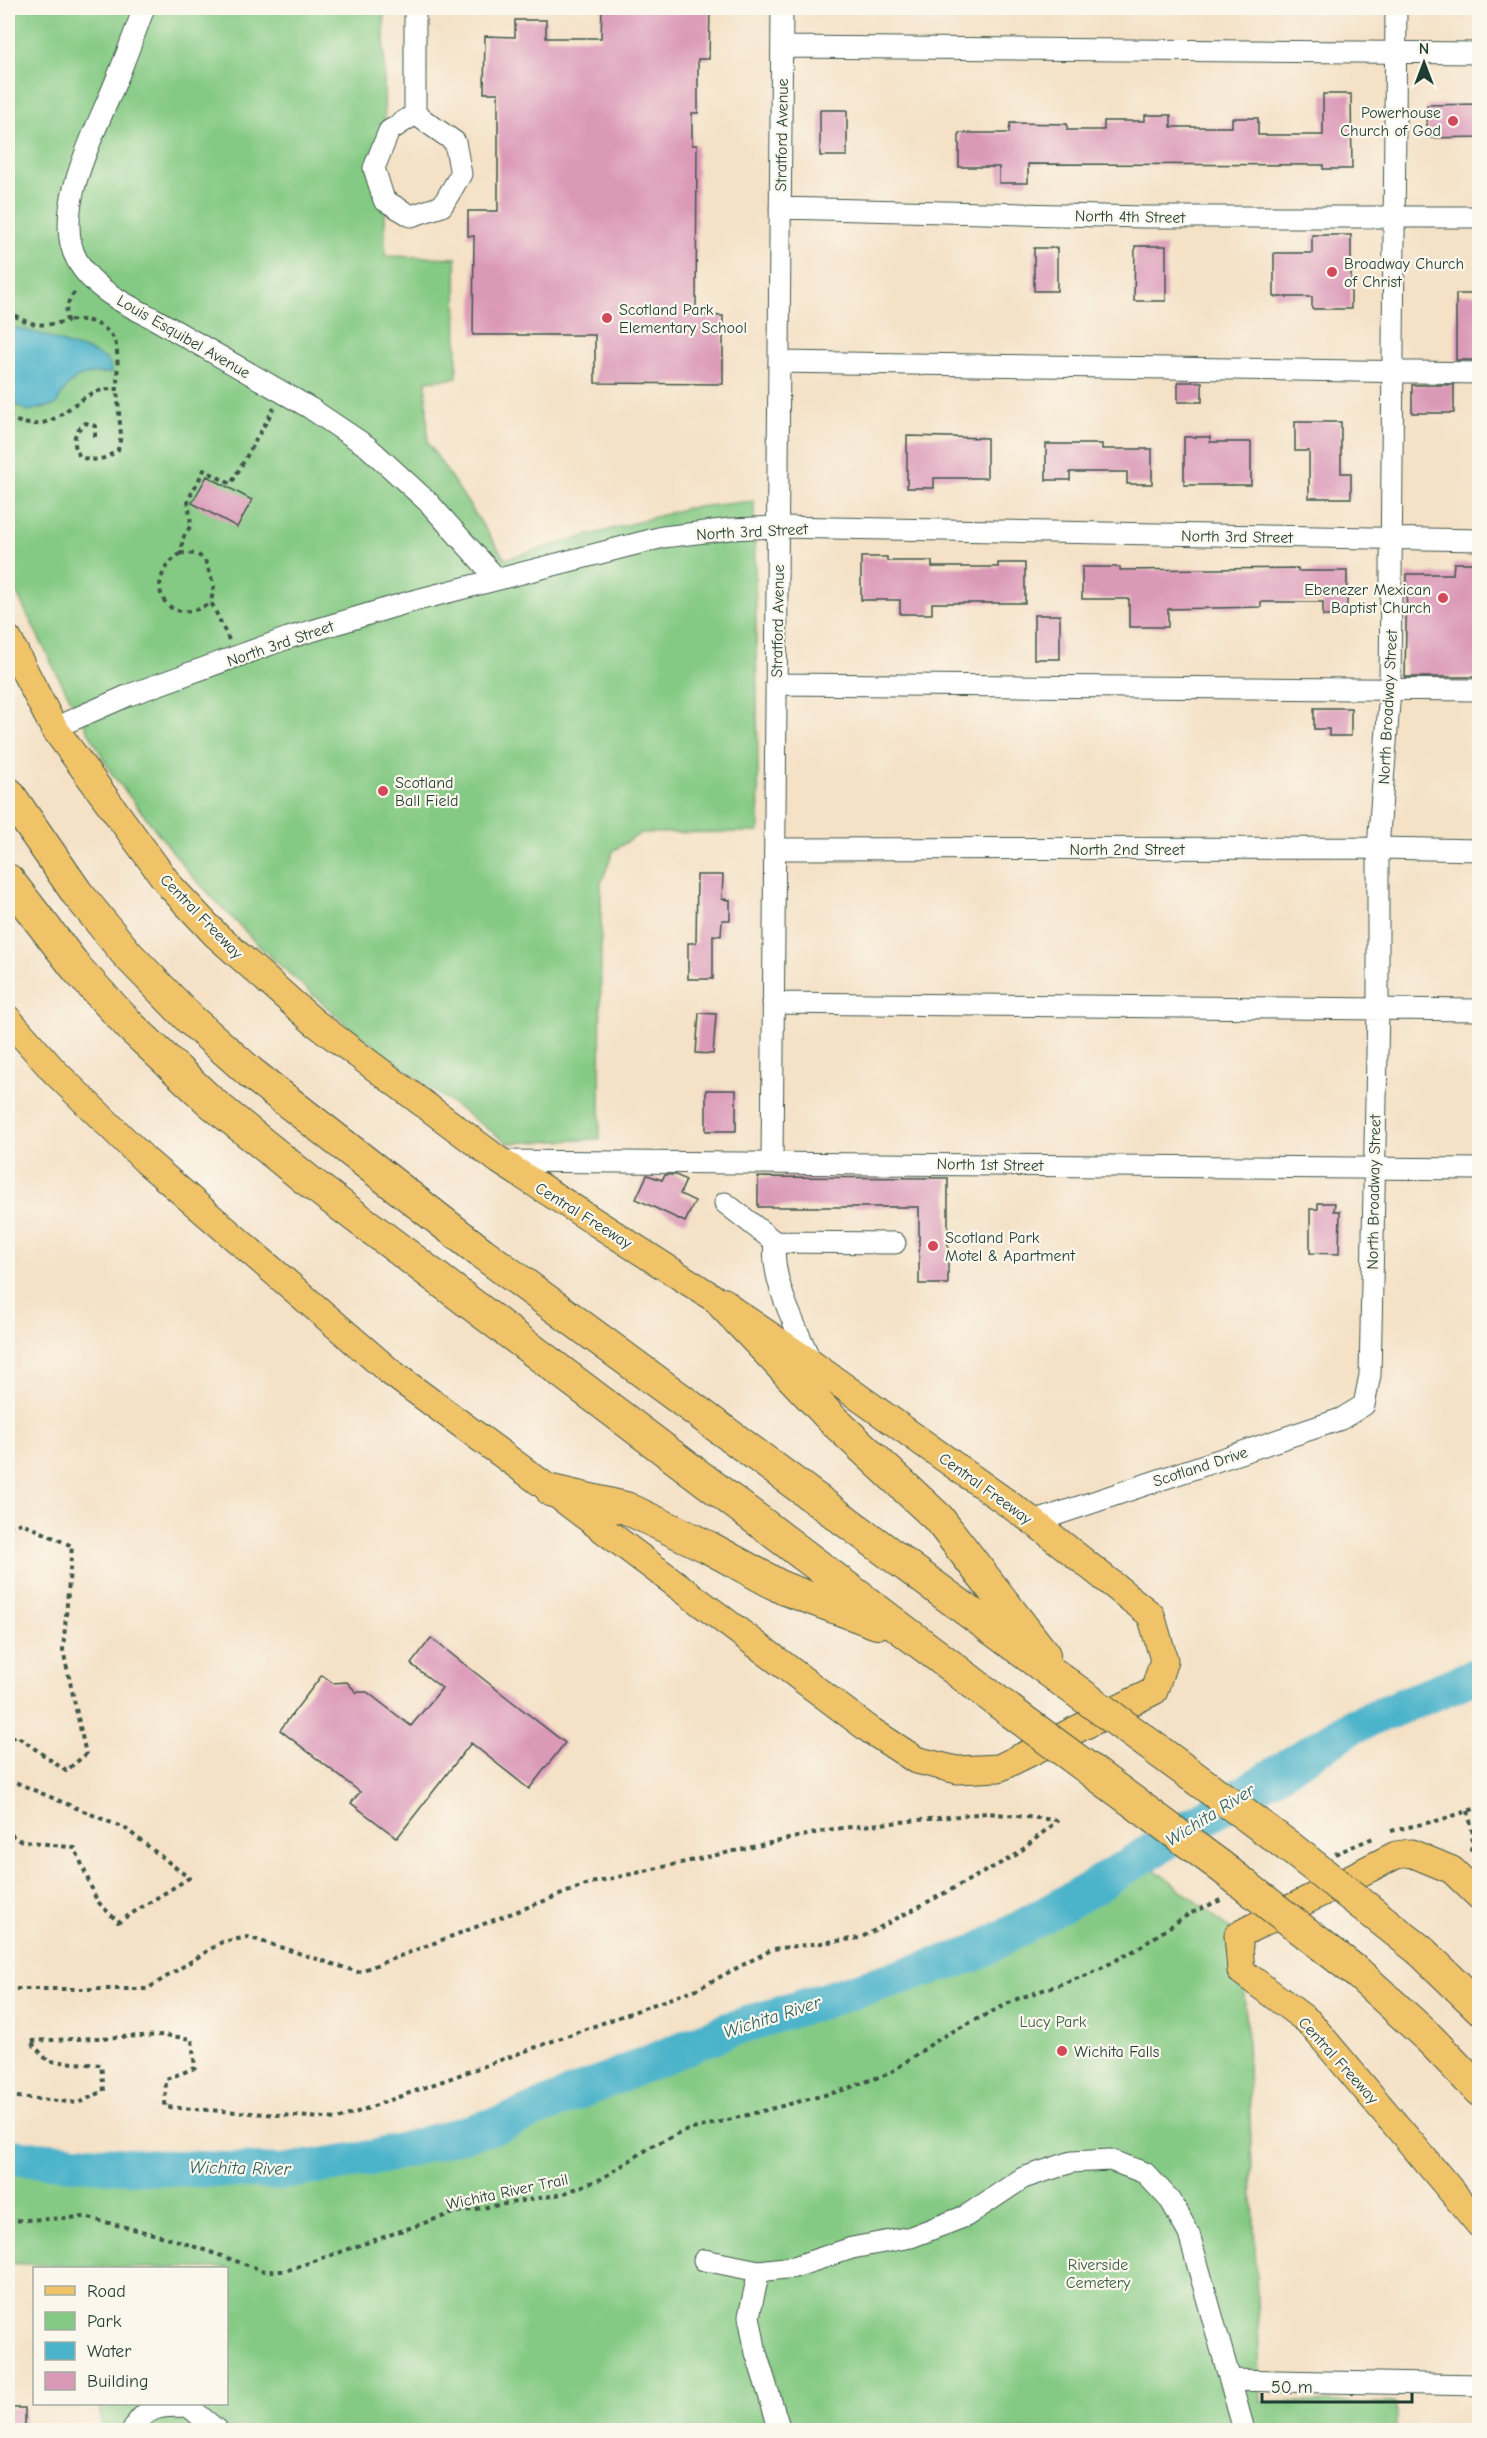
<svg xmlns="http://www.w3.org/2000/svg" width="1487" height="2438" viewBox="0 0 1487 2438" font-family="'Comic Neue',sans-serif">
	<rect width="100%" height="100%" fill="#fbf7ec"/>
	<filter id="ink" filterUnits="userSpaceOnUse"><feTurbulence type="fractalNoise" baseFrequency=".0167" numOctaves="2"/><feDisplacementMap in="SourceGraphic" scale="12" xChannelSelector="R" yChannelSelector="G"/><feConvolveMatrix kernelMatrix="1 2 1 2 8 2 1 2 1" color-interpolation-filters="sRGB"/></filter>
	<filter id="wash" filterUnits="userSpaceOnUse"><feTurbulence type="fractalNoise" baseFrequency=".008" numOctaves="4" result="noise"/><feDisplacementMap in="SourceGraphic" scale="24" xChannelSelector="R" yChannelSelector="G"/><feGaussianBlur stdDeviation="1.35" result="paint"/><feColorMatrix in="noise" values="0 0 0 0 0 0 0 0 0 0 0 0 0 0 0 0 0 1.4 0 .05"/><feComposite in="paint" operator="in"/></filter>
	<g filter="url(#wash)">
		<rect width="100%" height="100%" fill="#f4e1c6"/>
		<!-- green -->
		<path fill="#85ca84" stroke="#52845c" stroke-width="1.5" d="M8 8H384L385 256 456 258 457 378 426 381 428 443 505 559 687 508 754 501 759 832 641 833 614 850 601 883 600 1139 508 1143 430 1088 348 1026 261 948 191 875 112 774 59 678 8 576Z
			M1140 1858 1238 1935 1246 2015 1261 2402 1397 2403V2430H100L101 2404H226V2268H102L8 2263V2157L142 2167 282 2172 378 2157 504 2123 728 2030 974 1954 1087 1891Z"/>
		<!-- water -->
		<path fill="#4bb3ca" stroke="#35787f" stroke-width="1.5" d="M8 326 44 335 71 346 88 350 106 359 111 368V373C79 372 70 377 56 405L28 411 17 406 8 392Z"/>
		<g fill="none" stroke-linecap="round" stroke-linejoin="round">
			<!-- river -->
			<path stroke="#4bb3ca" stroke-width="36" d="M8 2157 142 2167 282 2172 378 2157 504 2123 728 2030 974 1954 1087 1891 1353 1726 1480 1674"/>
		</g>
		<g id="blocks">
			<!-- building -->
			<path fill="#db99b8" d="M602 8H710L709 59H698V113H692V145H697L696 315 723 316V384L595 383V335H473L474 236H468V211H498V93H484L485 36 515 37V20H546V38H601Z
				M1323 94H1351L1352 169H1323V165L1028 164V183H999V167H959V133H1009L1010 123 1067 124V130H1104V121H1145V115H1171V127H1232V118H1258V135H1323Z
				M1479 104V137L1427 138V105Z
				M820 110H847V156H820Z
				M1312 235H1351V309H1312V297H1274V253H1312Z
				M1135 246H1166V301H1134Z
				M1034 248H1057V291H1034Z
				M1456 294H1479V360H1456Z
				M1178 382H1202V402H1178Z
				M1412 385H1454V413H1412Z
				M1295 422H1341V473H1351V498H1309V451H1295Z
				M907 436 987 438V478H934V488H907Z
				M1184 437H1210V442H1251V485H1184Z
				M1046 444H1102V449H1152V484H1127V472H1070V480H1046Z
				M207 476 252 500 237 527 192 503Z
				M861 557H887V561H932V567H998V563H1025V603H932V614H900V600H861Z
				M1454 563H1479V677H1405L1407 574H1453Z
				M1082 567H1120V570L1298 568V571H1347V616H1323V602H1261V607L1168 609V627H1129V599H1082Z
				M1034 615H1060V659H1034Z
				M1314 708H1351V736H1329V729H1314Z
				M697 875H723L722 899 730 900V920H722L721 936 713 935V979H688V943H696Z
				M699 1013 716 1014 713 1054 696 1053Z
				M706 1090H736V1131H706Z
				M647 1175 662 1180 665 1175H676L686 1180 680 1194 695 1201 685 1222 636 1199Z
				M758 1177 948 1178V1284H919V1207H758Z
				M1318 1203H1335L1334 1211H1340L1339 1254 1310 1253V1209H1318Z
				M431 1638 565 1743 529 1789 471 1743 397 1838 351 1803 360 1792 280 1730 322 1675 333 1683 347 1682 356 1692H367L411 1726 442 1688 411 1664Z
				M8 2408H25V2430H8Z"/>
		</g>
	</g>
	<g filter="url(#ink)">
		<use href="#blocks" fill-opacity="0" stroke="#3f564a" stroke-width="1.5"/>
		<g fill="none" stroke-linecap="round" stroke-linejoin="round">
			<defs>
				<path id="minor" d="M144 8C135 32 126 57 116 81 98 127 50 211 77 260 92 288 126 305 153 318L310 408 368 447 429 503 497 579
					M782 47 1480 53
					M415 114 455 142 461 174 442 206 411 216 384 200 374 168 389 131Z
					M415 114V8
					M780 208 1144 217H1480
					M779 362 1480 373
					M776 684 1480 690
					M54 728 129 695 288 638 409 602 663 537 730 529 778 527 1480 540
					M775 849 1378 848 1480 850
					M773 1003 1480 1010
					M500 1161 1480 1169
					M772 1162 782 8
					M725 1203 775 1242
					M812 1364C797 1328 770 1281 775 1242L895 1243
					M1034 1522 1341 1419 1364 1405 1370 1375 1378 1008V848L1390 690 1396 8
					M704 2260 759 2271 794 2267 852 2248 911 2237 966 2216 1023 2178 1072 2162 1110 2160 1145 2173 1171 2201 1189 2234 1244 2430
					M759 2271 749 2316 756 2353 780 2430
					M1230 2380 1480 2385
					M133 2430C145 2405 164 2406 188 2406L217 2430"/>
				<path id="major" d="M8 639 54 728 170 886 216 935 314 1022 500 1161 723 1304 812 1364 1034 1522 1151 1615 1164 1660 1154 1691 999 1768 957 1770 916 1760 870 1730 552 1491 389 1371 146 1161 54 1071 8 1019
					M1480 1897 1452 1870 1411 1853 1396 1855 1238 1935 1241 1971 1309 2022 1480 2225"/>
				<path id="highway" d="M8 793 77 893 127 954 190 1019 251 1073 482 1253 1067 1684
					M8 880 78 970 131 1027 211 1102 306 1179 1009 1710
					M723 1304 833 1420 938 1518 1044 1655
					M552 1491 626 1508 708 1547 783 1588 877 1623
					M1421 1951 1480 2008
					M1359 1974 1430 2039 1480 2091"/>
			</defs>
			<!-- minor casing -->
			<use href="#minor" stroke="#3f564a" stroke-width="23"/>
			<!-- major casing -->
			<use href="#major" stroke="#3f564a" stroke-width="29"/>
			<!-- highway casing -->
			<use href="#highway" stroke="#3f564a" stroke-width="34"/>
			<!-- path -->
			<path stroke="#3f564a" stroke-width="4" stroke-dasharray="4.5 4.5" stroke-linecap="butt" d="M8 309C25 327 44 327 67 321 64 308 69 299 77 289
				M8 417C59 444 71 386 117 389 117 377 119 352 115 342 107 323 85 317 67 321
				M95 437V426L86 423C72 432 72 443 80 457 96 462 104 460 118 450L121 436 117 389
				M181 553C138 583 168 632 211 602
				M229 640 211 602 214 586 205 560 197 554 182 553V540L191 525 188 500 204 470 231 484 274 408
				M8 1526 22 1523 72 1546 63 1650 86 1754 66 1771 17 1736 8 1739
				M8 1779 126 1829 189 1878 118 1922 97 1901 75 1848 18 1840 8 1832
				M1468 1811 1473 1834 1471 1851
				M1391 1831 1440 1820 1480 1807
				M1335 1854 1373 1838
				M8 1985 15 1989H147L222 1942 248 1937 358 1972 591 1883 833 1829 987 1813 1057 1820
				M8 2096 78 2103 104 2091 101 2065 48 2061 30 2041 164 2035 192 2039 195 2068 166 2079 165 2107 338 2119 699 1988 773 1949 860 1938 1016 1855 1058 1820
				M8 2221 85 2217 173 2239 264 2271H285L453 2213 562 2194 601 2179 654 2145 685 2131 840 2091 890 2073 940 2038 1017 1999 1090 1974 1137 1949 1189 1914 1223 1899"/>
			<!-- minor -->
			<use href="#minor" stroke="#fff" stroke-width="21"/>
			<!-- major -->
			<use href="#major" stroke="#f0c369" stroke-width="27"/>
			<!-- highway -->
			<use href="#highway" stroke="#f0c369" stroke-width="32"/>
			<defs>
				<path id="highway-bridge" d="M1067 1684 1292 1849 1421 1951
					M1009 1710 1219 1865 1359 1974"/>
			</defs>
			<!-- highway-bridge casing -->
			<use href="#highway-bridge" stroke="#3f564a" stroke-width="34" stroke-linecap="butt"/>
			<!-- highway-bridge -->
			<use href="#highway-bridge" stroke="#f0c369" stroke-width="32"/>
		</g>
	</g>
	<!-- markers -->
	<g fill="#d1495b" stroke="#fbf7ec" stroke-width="2">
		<circle cx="1453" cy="121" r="6"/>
		<circle cx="1332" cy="272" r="6"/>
		<circle cx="607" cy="318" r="6"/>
		<circle cx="1443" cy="598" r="6"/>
		<circle cx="383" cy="791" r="6"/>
		<circle cx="933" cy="1246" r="6"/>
		<circle cx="1062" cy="2051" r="6"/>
	</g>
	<g text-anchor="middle" stroke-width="4.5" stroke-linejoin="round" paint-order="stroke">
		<!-- poi labels -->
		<g font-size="16" fill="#1f3d34" stroke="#fbf7ec" text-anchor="start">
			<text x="1441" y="118" text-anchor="end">Powerhouse<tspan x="1441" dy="18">Church of God</tspan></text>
			<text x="1344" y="269">Broadway Church<tspan x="1344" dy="18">of Christ</tspan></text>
			<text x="619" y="315">Scotland Park<tspan x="619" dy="18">Elementary School</tspan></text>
			<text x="1431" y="595" text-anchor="end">Ebenezer Mexican<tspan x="1431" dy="18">Baptist Church</tspan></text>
			<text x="395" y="788">Scotland<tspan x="395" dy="18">Ball Field</tspan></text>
			<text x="945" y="1243">Scotland Park<tspan x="945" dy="18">Motel &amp; Apartment</tspan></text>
			<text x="1074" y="2057">Wichita Falls</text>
		</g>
		<!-- street labels -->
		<g font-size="16" fill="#1f3d34" stroke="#fbf7ec">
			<text transform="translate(781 135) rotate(-89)" y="6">Stratford Avenue</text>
			<text transform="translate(1130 216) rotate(1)" y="6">North 4th Street</text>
			<text transform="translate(184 336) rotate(30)" y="6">Louis Esquibel Avenue</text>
			<text transform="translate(752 531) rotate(-3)" y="6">North 3rd Street</text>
			<text transform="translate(1237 536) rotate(1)" y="6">North 3rd Street</text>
			<text transform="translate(777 621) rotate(-89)" y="6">Stratford Avenue</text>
			<text transform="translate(280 643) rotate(-19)" y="6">North 3rd Street</text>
			<text transform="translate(1387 707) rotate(-87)" y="6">North Broadway Street</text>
			<text x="1127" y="855">North 2nd Street</text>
			<text transform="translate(202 916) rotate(46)" y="6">Central Freeway</text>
			<text transform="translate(990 1164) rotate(1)" y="6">North 1st Street</text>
			<text transform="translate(1373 1192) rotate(-89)" y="6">North Broadway Street</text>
			<text transform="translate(584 1215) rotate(32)" y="6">Central Freeway</text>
			<text transform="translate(1200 1466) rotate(-18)" y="6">Scotland Drive</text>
			<text transform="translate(986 1488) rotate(36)" y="6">Central Freeway</text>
			<text transform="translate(1339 2060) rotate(48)" y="6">Central Freeway</text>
			<text transform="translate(507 2191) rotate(-12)" y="6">Wichita River Trail</text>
		</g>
		<!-- park labels -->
		<g font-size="16" fill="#386048" stroke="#fbf7ec">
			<text x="1053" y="2027">Lucy Park</text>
			<text x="1098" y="2270">Riverside<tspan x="1098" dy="18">Cemetery</tspan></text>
		</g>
		<!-- water labels -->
		<g font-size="18" font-style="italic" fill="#2c6061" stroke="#fbf7ec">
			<text transform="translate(1210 1815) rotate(-32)" y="6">Wichita River</text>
			<text transform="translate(772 2017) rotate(-18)" y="6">Wichita River</text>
			<text transform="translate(240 2168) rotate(1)" y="6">Wichita River</text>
		</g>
	</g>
	<!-- margin -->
	<rect width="1487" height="2438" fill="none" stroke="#fbf7ec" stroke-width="30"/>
	<!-- legend -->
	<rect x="33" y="2267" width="195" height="138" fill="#fbf7ec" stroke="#a3ada2" stroke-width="1.5"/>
	<rect x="45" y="2286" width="30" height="9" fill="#f0c369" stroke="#a3ada2" stroke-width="1.5"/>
	<text x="87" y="2297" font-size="18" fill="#1f3d34">Road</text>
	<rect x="45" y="2312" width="30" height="18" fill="#85ca84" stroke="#a3ada2" stroke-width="1.5"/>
	<text x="87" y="2327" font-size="18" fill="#1f3d34">Park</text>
	<rect x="45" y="2342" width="30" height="18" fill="#4bb3ca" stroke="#a3ada2" stroke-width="1.5"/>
	<text x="87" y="2357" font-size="18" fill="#1f3d34">Water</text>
	<rect x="45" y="2372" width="30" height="18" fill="#db99b8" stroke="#a3ada2" stroke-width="1.5"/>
	<text x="87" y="2387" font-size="18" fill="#1f3d34">Building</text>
	<!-- north arrow -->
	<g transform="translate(1424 63)" stroke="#fbf7ec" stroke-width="4.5" paint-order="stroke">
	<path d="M0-4.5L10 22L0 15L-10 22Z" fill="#1f3d34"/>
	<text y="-9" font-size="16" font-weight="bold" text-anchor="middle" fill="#1f3d34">N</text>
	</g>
	<!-- scale -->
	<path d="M1262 2393v9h150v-9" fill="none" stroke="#1f3d34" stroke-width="3"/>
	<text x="1271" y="2393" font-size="18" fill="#1f3d34" stroke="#fbf7ec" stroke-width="4.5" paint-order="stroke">50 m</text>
</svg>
